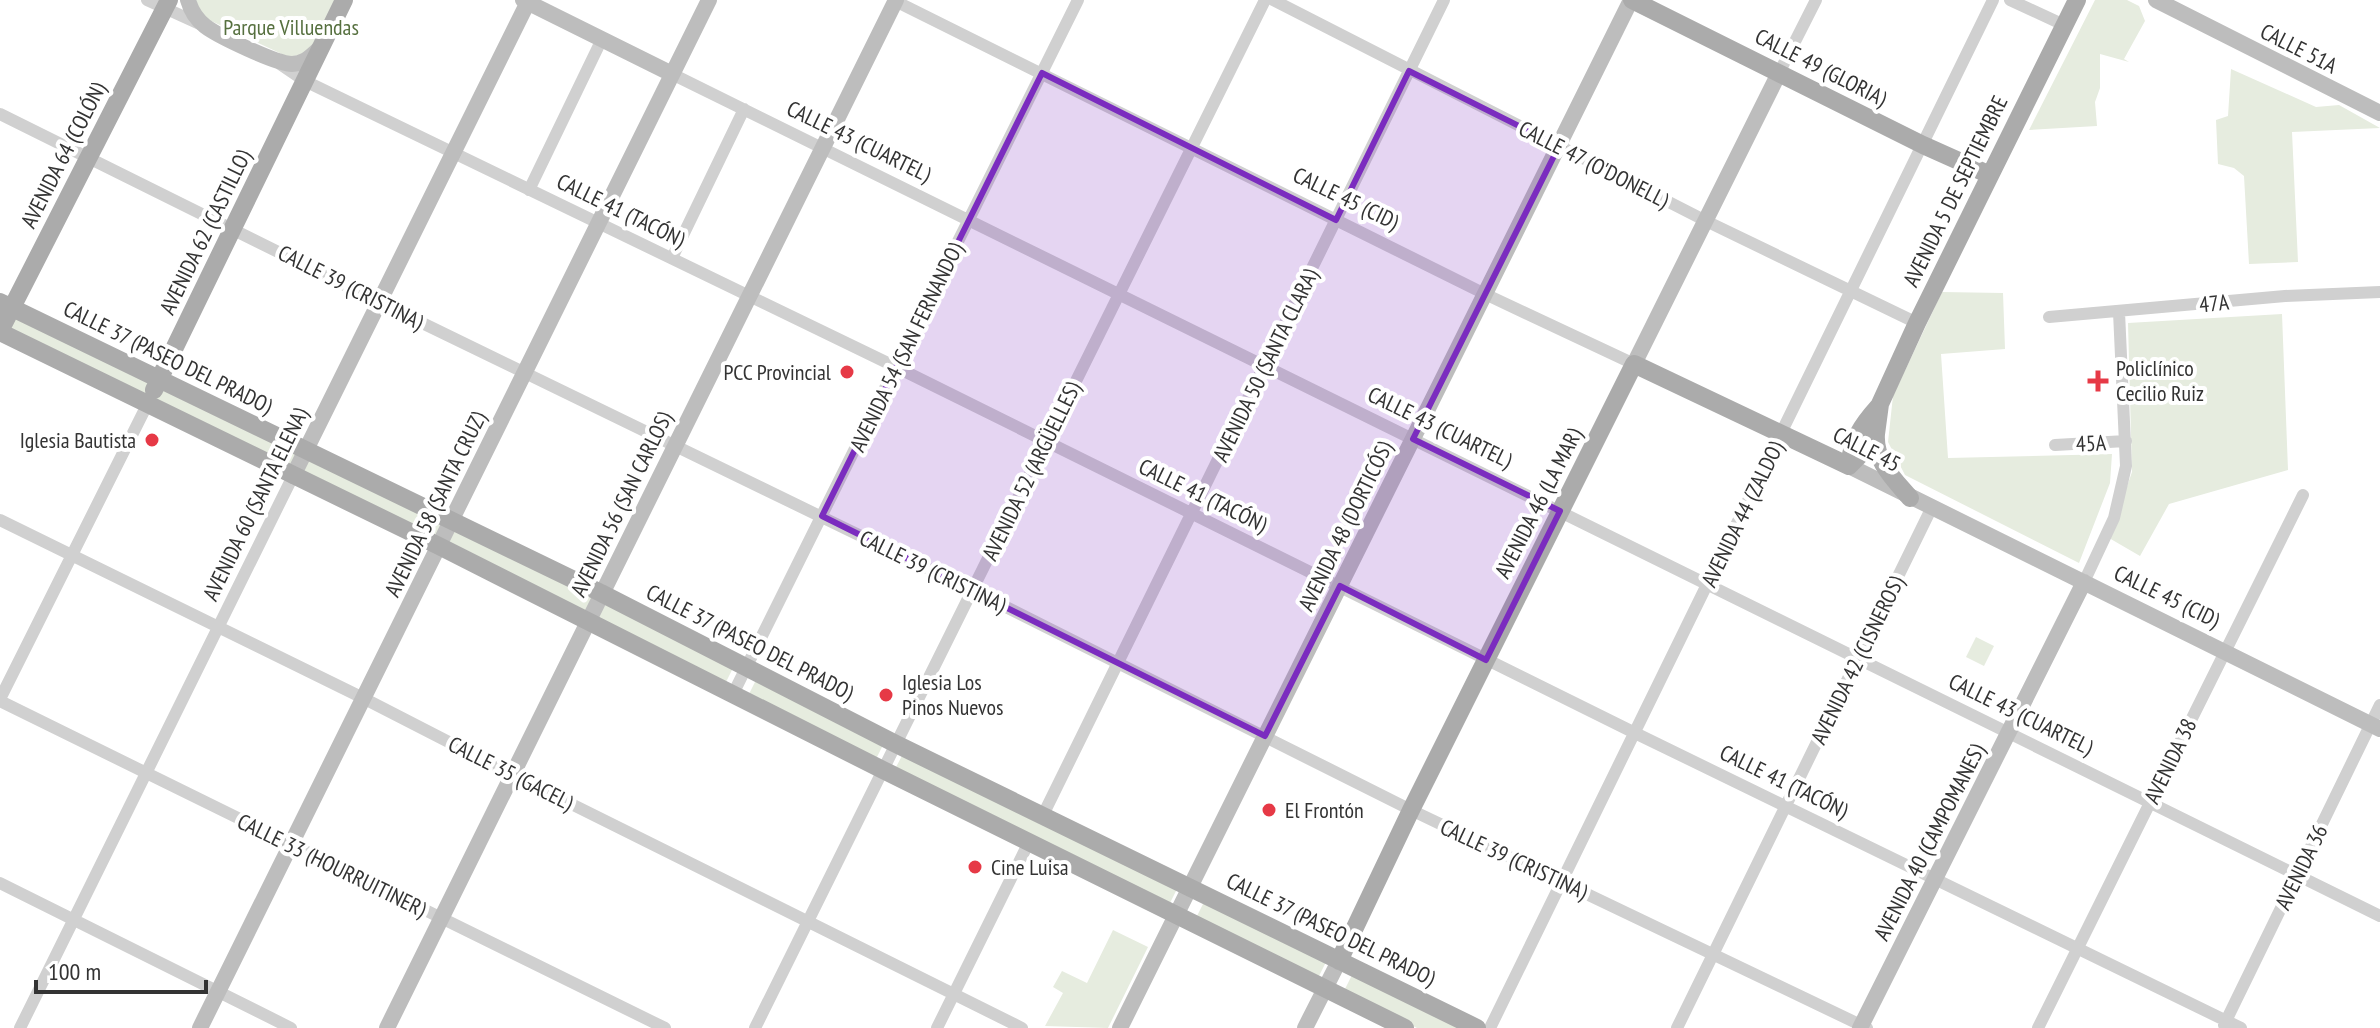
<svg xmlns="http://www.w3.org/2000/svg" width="2380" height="1028" viewBox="0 0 2380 1028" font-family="'PT Sans Narrow',sans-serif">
	<rect width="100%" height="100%" fill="#fff"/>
	<!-- green -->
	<path fill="#e6ecdf" d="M196 0H337L314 45C306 54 297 57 286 56L207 19 201 14Z
		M2095 0H2127L2139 6 2145 21 2124 59 2129 62 2100 54V88L2095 102 2097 126 2029 130Z
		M2231 69 2316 107 2339 105 2380 128 2292 132 2298 262 2249 264 2244 176 2234 168 2218 164 2216 120 2228 116Z
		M1942 292 2003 293 2005 349 1941 354 1948 458 2112 454 2110 483 2079 563 1905 475 1888 442 1893 396Z
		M0 308 734 666 725 684 0 327Z
		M2282 314 2288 470 2169 504 2140 556 2109 538 2132 472 2128 323Z
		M1976 637 1994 646 1984 666 1966 657Z
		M757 678 884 743 876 759 749 694Z
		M904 752 1178 887 1169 905 895 769Z
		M1205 900 1327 960 1318 978 1196 918Z
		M1113 930 1148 947 1108 1028 1045 1026 1063 993 1053 987 1062 971 1087 983Z
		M1353 973 1463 1028H1417L1344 991Z"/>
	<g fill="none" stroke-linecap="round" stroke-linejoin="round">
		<!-- street -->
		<path stroke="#d0d0d0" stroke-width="12" d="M147 0 202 25
			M893 0 1485 294 1634 364
			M1273 0 1706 221 1917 323
			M2010 0 2064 25
			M280 64 305 81 896 367 1635 733 2241 1028
			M1779 73 1816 0
			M672 74 2380 916
			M0 114 379 302 972 590 1411 810 1867 1028
			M529 190 602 39
			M672 258 744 109
			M2049 317 2285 296 2380 292
			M2055 445 2126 441
			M0 520 363 698 513 775 1022 1028
			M2084 582 2114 518 2126 466 2119 312
			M733 694 1078 0
			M0 699 148 403
			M0 701 665 1028
			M1043 815 1444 0
			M0 883 291 1028
			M2224 1025 2380 705
			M20 1028 293 476
			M755 1028 1265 0
			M937 1028 1029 842
			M1490 1028 1993 0
			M1677 1028 1931 509
			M2038 1028 2303 495"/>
		<!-- secondary -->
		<path stroke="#bdbdbd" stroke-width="16" d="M188 0C191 11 196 19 205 26 218 36 277 64 292 64 304 64 310 57 319 49
			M523 0 672 74
			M2156 0 2380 113
			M1634 364 1779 73
			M1849 466 2380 729
			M293 476 529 0
			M200 1028 709 0
			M387 1028 896 0
			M1120 1028 1631 0
			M1305 1028 1339 961
			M1860 1028 2084 582"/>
		<!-- primary -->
		<path stroke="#ababab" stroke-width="18" d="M1632 0 1923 145 1990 175
			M0 302 601 593 896 744 1477 1028
			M0 331 169 0
			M0 332 439 546 883 770 1405 1028
			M154 390 344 0
			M1876 434C1874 461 1894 479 1910 498
			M1849 466 1870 445 1876 434 1880 404 1917 323 2077 0
			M1849 466C1852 440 1861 426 1878 407
			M1339 961 1411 810 1634 364 1849 466"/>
	</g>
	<!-- marked area -->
	<path fill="#7b2cbf" fill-opacity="0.2" stroke="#7b2cbf" stroke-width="6" stroke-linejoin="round" d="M1409 71 1559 146 1413 439 1560 511 1486 660 1340 586 1265 736 822 516 1042 73 1336 220Z"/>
	<!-- markers -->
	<g fill="#e63946" stroke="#fff" stroke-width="3">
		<circle cx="847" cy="372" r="8"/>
		<path d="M2094 369h8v8h8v8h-8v8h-8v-8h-8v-8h8z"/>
		<circle cx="152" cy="440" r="8"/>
		<circle cx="886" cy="695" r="8"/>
		<circle cx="1269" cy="810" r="8"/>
		<circle cx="975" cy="867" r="8"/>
	</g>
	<g text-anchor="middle" stroke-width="8" stroke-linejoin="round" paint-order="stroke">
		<!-- park labels -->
		<g font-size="22" fill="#56703f" stroke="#fff">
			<text x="291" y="35">Parque Villuendas</text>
		</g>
		<!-- street labels -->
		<g font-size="22" fill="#333" stroke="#fff">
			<text transform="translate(2299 48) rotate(27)" y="8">CALLE 51A</text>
			<text transform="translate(1821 67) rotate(27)" y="8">CALLE 49 (GLORIA)</text>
			<text transform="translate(859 141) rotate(26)" y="8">CALLE 43 (CUARTEL)</text>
			<text transform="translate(63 155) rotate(-63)" y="8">AVENIDA 64 (COLÓN)</text>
			<text transform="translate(1594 164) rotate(27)" y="8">CALLE 47 (O'DONELL)</text>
			<text transform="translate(1955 191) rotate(-64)" y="8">AVENIDA 5 DE SEPTIEMBRE</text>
			<text transform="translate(1346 198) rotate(26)" y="8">CALLE 45 (CID)</text>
			<text transform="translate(621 210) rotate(26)" y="8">CALLE 41 (TACÓN)</text>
			<text transform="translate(205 232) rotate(-64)" y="8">AVENIDA 62 (CASTILLO)</text>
			<text transform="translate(351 287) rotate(27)" y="8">CALLE 39 (CRISTINA)</text>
			<text transform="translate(2214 303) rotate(-6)" y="8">47A</text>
			<text transform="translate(906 347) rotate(-64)" y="8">AVENIDA 54 (SAN FERNANDO)</text>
			<text transform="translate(168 357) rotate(26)" y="8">CALLE 37 (PASEO DEL PRADO)</text>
			<text transform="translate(1265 365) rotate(-64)" y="8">AVENIDA 50 (SANTA CLARA)</text>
			<text transform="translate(1440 427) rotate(26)" y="8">CALLE 43 (CUARTEL)</text>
			<text transform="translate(2091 443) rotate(-3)" y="8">45A</text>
			<text transform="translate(1867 449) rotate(27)" y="8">CALLE 45</text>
			<text transform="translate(1031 471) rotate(-64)" y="8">AVENIDA 52 (ARGÜELLES)</text>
			<text transform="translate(1203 495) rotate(26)" y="8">CALLE 41 (TACÓN)</text>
			<text transform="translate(1538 503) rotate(-63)" y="8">AVENIDA 46 (LA MAR)</text>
			<text transform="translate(255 504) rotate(-64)" y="8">AVENIDA 60 (SANTA ELENA)</text>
			<text transform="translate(435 504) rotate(-64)" y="8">AVENIDA 58 (SANTA CRUZ)</text>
			<text transform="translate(621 504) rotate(-64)" y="8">AVENIDA 56 (SAN CARLOS)</text>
			<text transform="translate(1742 514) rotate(-64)" y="8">AVENIDA 44 (ZALDO)</text>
			<text transform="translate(1345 526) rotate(-64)" y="8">AVENIDA 48 (DORTICÓS)</text>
			<text transform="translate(933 571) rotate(26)" y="8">CALLE 39 (CRISTINA)</text>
			<text transform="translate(2167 596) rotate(26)" y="8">CALLE 45 (CID)</text>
			<text transform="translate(750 642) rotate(27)" y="8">CALLE 37 (PASEO DEL PRADO)</text>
			<text transform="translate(1857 660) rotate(-64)" y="8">AVENIDA 42 (CISNEROS)</text>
			<text transform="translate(2021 714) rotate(26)" y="8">CALLE 43 (CUARTEL)</text>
			<text transform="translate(2170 761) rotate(-64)" y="8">AVENIDA 38</text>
			<text transform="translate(511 773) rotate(27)" y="8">CALLE 35 (GACEL)</text>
			<text transform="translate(1784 781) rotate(26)" y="8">CALLE 41 (TACÓN)</text>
			<text transform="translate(1929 842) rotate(-63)" y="8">AVENIDA 40 (CAMPOMANES)</text>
			<text transform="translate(1514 859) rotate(25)" y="8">CALLE 39 (CRISTINA)</text>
			<text transform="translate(332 865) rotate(26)" y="8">CALLE 33 (HOURRUITINER)</text>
			<text transform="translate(2301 867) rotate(-64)" y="8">AVENIDA 36</text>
			<text transform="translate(1331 929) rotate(26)" y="8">CALLE 37 (PASEO DEL PRADO)</text>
		</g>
		<!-- poi labels -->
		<g font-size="22" fill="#333" stroke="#fff" text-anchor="start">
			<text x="2116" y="376">Policlínico<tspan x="2116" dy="25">Cecilio Ruiz</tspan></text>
			<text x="831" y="380" text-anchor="end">PCC Provincial</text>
			<text x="136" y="448" text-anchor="end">Iglesia Bautista</text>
			<text x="902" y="690">Iglesia Los<tspan x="902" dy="25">Pinos Nuevos</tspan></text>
			<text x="1285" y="818">El Frontón</text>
			<text x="991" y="875">Cine Luisa</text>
		</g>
	</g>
	<!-- scale -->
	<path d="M36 980v12h170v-12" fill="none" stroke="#333333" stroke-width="4"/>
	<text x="48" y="980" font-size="24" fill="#333333" stroke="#ffffff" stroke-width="6" paint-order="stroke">100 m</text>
</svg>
